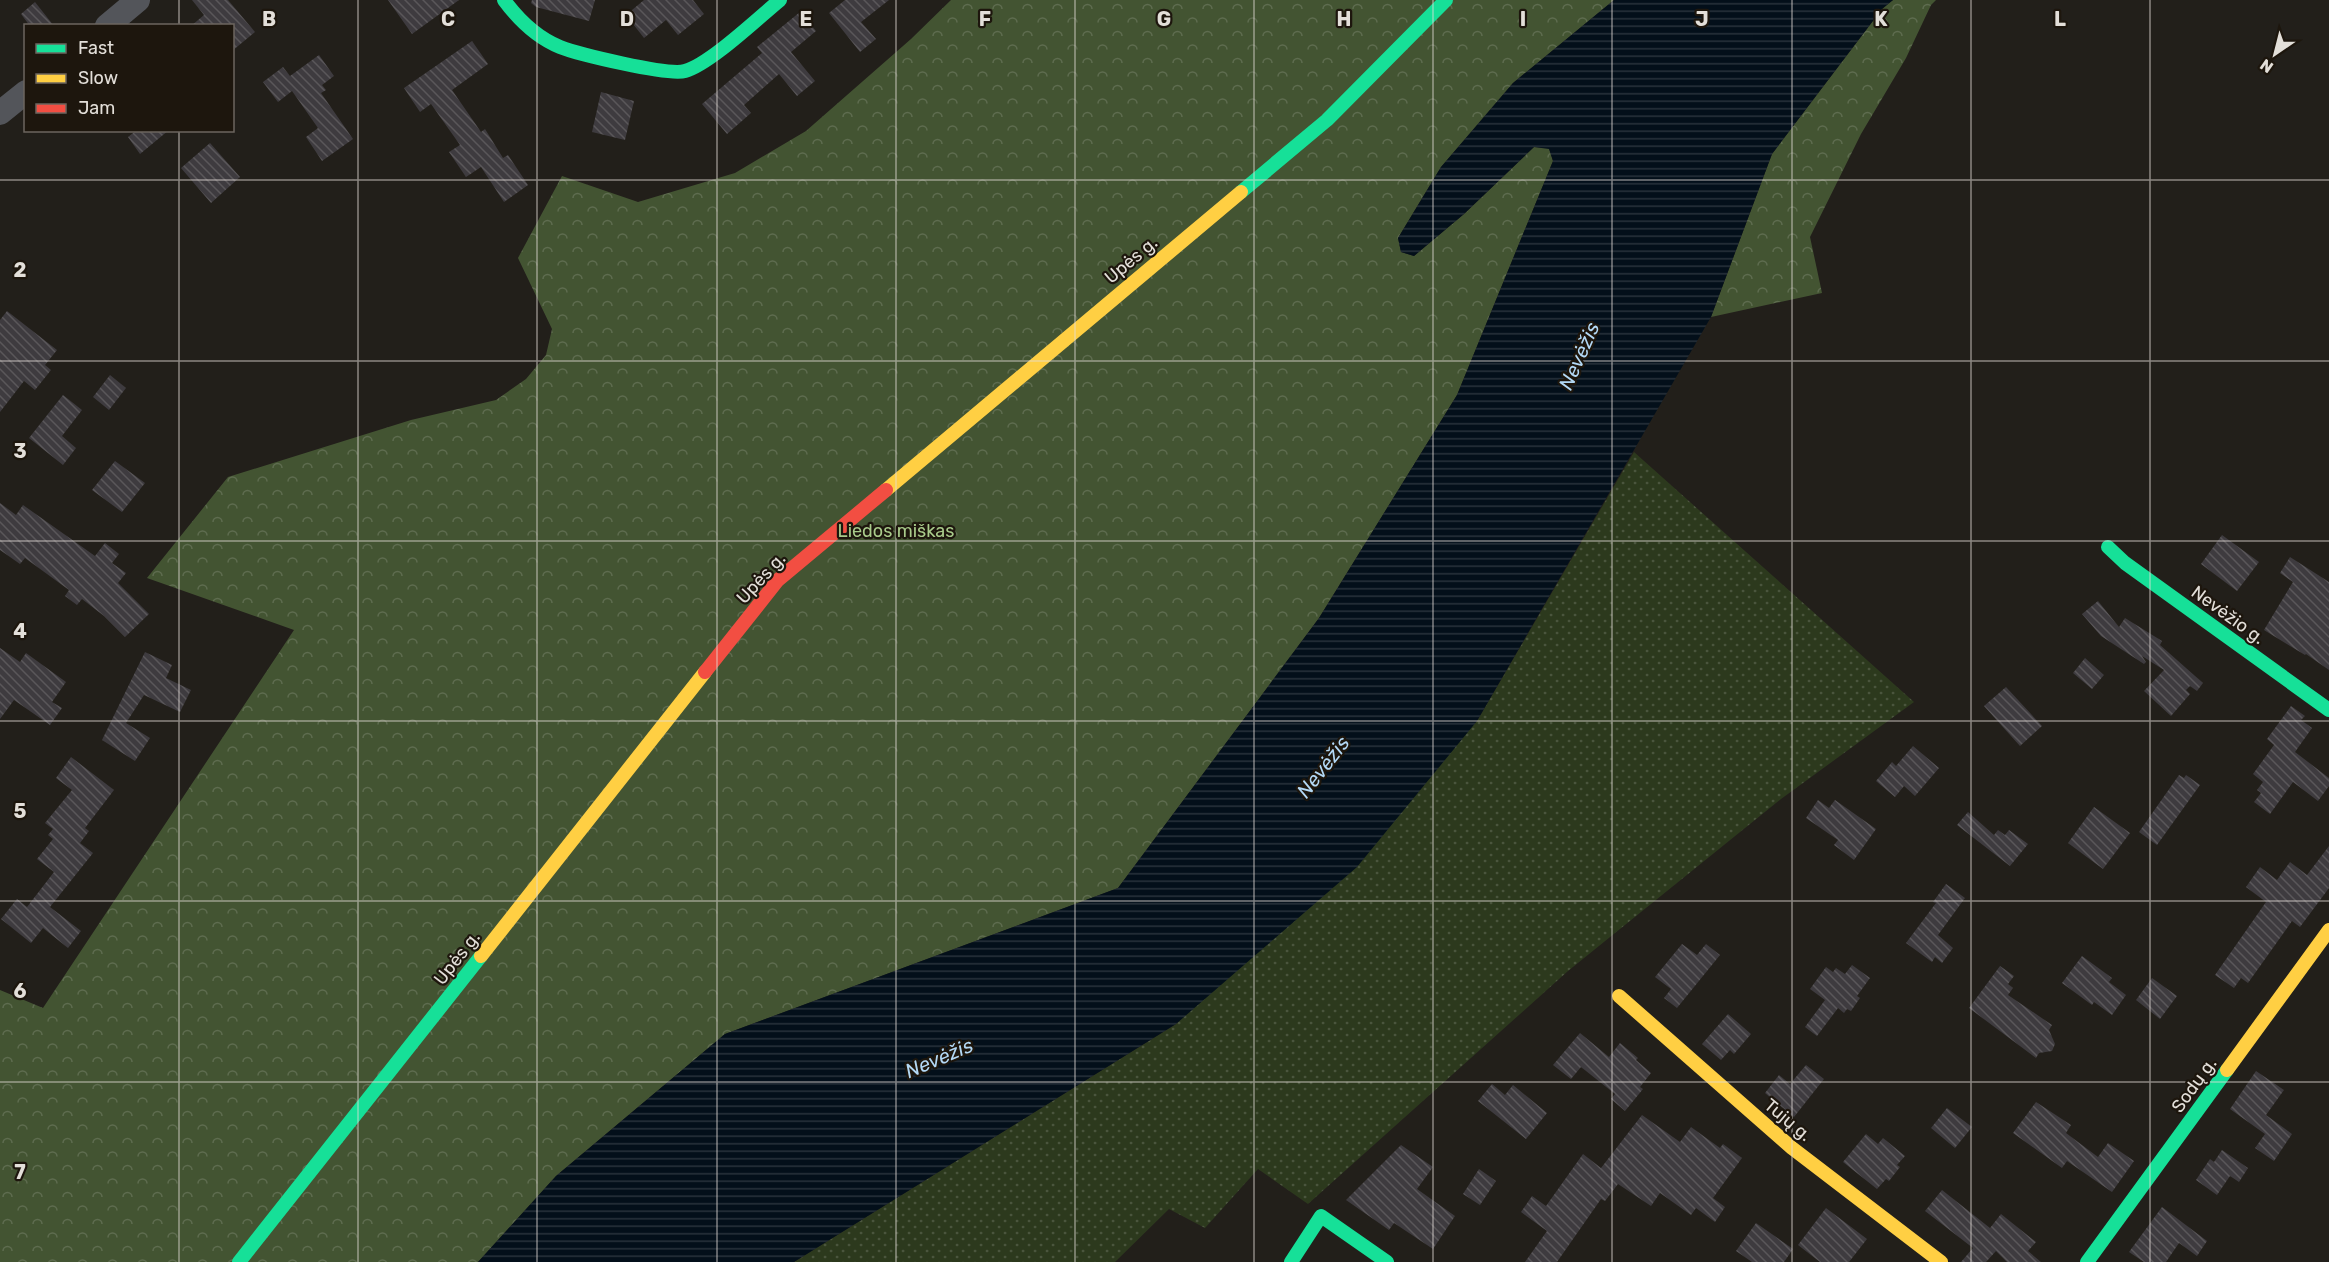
<svg xmlns="http://www.w3.org/2000/svg" width="2329" height="1262" viewBox="0 0 2329 1262" font-family="Rubik,sans-serif">
	<defs>
		<pattern id="grass-dots" width="8" height="8" patternUnits="userSpaceOnUse" patternTransform="scale(1.5)"><rect width="8" height="8" fill="#2c391d"/><path d="M2 2h.1M6 6h.1" fill="none" stroke="#4a553d" stroke-width="1.8" stroke-linecap="round"/></pattern>
		<pattern id="forest-crowns" width="20" height="18" patternUnits="userSpaceOnUse" patternTransform="scale(1.5)"><rect width="20" height="18" fill="#435432"/><path d="M2 6a3 3 0 1 1 6 0M12 15a3 3 0 1 1 6 0" fill="none" stroke="#5e6c4f"/></pattern>
		<pattern id="water-rules" width="6" height="5" patternUnits="userSpaceOnUse" patternTransform="scale(1.5)"><rect width="6" height="5" fill="#030f1a"/><path d="M0 2.5h6" fill="none" stroke="#28323b"/></pattern>
		<pattern id="building-back-hatch" width="6" height="6" patternUnits="userSpaceOnUse" patternTransform="scale(1.5)"><rect width="6" height="6" fill="#3e3b3f"/><path d="M-1 5l2 2M0 0l6 6M5-1l2 2" fill="none" stroke="#5a575a"/></pattern>
	</defs>
	<rect width="100%" height="100%" fill="#221f1a"/>
	<!-- grass -->
	<path fill="url(#grass-dots)" d="M1634 452 1914 702 1781 799 1568 971 1308 1204 1258 1169 1205 1228 1169 1209 1115 1262H794L1176 1024 1477 721Z"/>
	<!-- forest -->
	<path fill="url(#forest-crowns)" d="M951 0H1614L1513 83 1441 167 1398 238 1401 252 1414 256 1464 214 1534 147 1549 148 1553 161 1457 395 1319 618 1118 888 725 1034 556 1176 478 1262H0V990L43 1008 294 630 147 578 228 477 411 420 496 400 526 379 546 355 552 329 518 258 562 176 638 202 735 173 806 131 911 39Z
		M1893 0H1936L1931 5 1906 58 1861 134 1810 237 1822 293 1711 317 1772 154 1882 9Z"/>
	<!-- water -->
	<path fill="url(#water-rules)" d="M1614 0H1893L1882 9 1772 154 1711 317 1477 721 1357 867 1176 1024 794 1262H478L556 1176 725 1034 1118 888 1319 618 1457 395 1553 161 1549 149 1534 147 1464 214 1414 256 1401 252 1398 238 1441 167 1513 83Z"/>
	<!-- building -->
	<path fill="url(#building-back-hatch)" d="M192 0H228L255 32 232 51V26H191L204 15Z
		M388 0H459L412 34Z
		M532 0H595L589 21 536 7 531 3Z
		M644 0H693L704 14 678 35 666 20 644 38 626 15Z
		M845 0H889L861 22 876 39 860 52 829 13Z
		M35 2 54 26H30L21 14Z
		M800 12 816 31 791 52 815 81 797 96 779 74 744 105 751 113 727 134 702 104 762 53 757 47Z
		M472 41 488 64 452 90 481 132 485 129 503 158 508 155 528 185 504 202 481 167 466 177 449 152 460 145 431 104 420 112 404 88Z
		M319 55 334 76 322 85 326 90 321 93 353 139 322 161 306 137 318 128 292 91 278 102 263 82 283 67 290 76Z
		M601 92 634 101 625 140 592 132Z
		M137 130H169L140 154 128 137Z
		M210 143 240 177 211 203 181 168Z
		M7 311 57 350 45 365 51 370 35 390 24 381 0 412V320Z
		M110 375 126 388 109 410 93 397Z
		M63 395 82 410 62 436 76 448 63 465 29 438Z
		M115 461 145 483 122 512 92 490Z
		M0 503 16 515 23 505 95 556 105 543 119 554 112 563 126 573 118 583 149 614 125 637 104 616 82 599 77 605 65 596 69 590 25 558 20 564 0 550Z
		M2222 535 2259 562 2237 591 2201 564Z
		M2290 557 2329 582V670L2306 654 2305 655 2264 630 2293 582 2280 573Z
		M2098 601 2119 627 2125 618 2162 641 2160 645 2203 683 2197 691 2190 686 2186 690 2190 694 2171 716 2144 691 2164 670 2142 656 2146 662 2144 664 2101 636 2082 614Z
		M0 648 20 662 26 653 66 682 52 702 62 708 50 725 14 700 0 719Z
		M145 652 172 665 166 678 191 690 180 712 144 695 126 723 150 738 135 761 102 740Z
		M2085 658 2104 675 2092 689 2073 673Z
		M2006 687 2042 726 2020 746 1984 706Z
		M2291 706 2305 716 2301 720 2312 728 2295 752 2329 778V786L2318 801 2293 782 2270 814 2254 802 2261 793 2257 790 2263 782 2253 774 2274 745 2267 739Z
		M1913 746 1939 768 1915 796 1904 786 1895 797 1876 781 1892 762 1896 766Z
		M71 757 114 790 85 828 89 831 80 843 93 853 50 907 81 931 68 948 43 928 31 943 1 919 17 899 27 907 54 872 37 859 53 839 48 835 53 829 45 823 72 790 56 778Z
		M2179 775 2184 778 2186 775 2200 785 2157 845 2139 832Z
		M1818 800 1829 808 1835 800 1876 829 1854 860 1834 845 1838 840 1806 818Z
		M2094 807 2130 833 2103 869 2068 843Z
		M1968 812 1994 835 1998 830 2005 835 2009 830 2028 844 2010 866 1957 825Z
		M2329 846V888L2300 927 2292 921 2248 983 2241 978 2234 988 2215 975 2266 902 2246 887 2260 867 2277 880 2290 862 2307 875Z
		M1946 884 1965 898 1938 935 1953 948 1942 963 1935 957 1932 962 1906 943 1936 903 1933 902Z
		M1682 944 1697 955 1706 944 1720 955 1677 1008 1664 998 1671 989 1655 977Z
		M2082 956 2112 978 2109 982 2126 995 2112 1015 2094 1002 2092 1005 2062 983Z
		M1852 965 1870 978 1857 996 1860 998 1851 1011 1847 1009 1844 1013 1838 1008 1817 1036 1805 1027 1825 1000 1810 989 1826 967 1833 972 1836 968 1845 974Z
		M2000 966 2014 976 2008 984 2013 988 2008 995 2052 1025 2049 1030 2055 1044 2052 1051 2039 1053 2036 1058 1969 1008Z
		M2152 978 2177 996 2160 1019 2136 1000Z
		M1728 1014 1751 1034 1734 1054 1730 1050 1721 1060 1702 1044Z
		M1580 1033 1609 1057 1620 1043 1638 1058 1636 1060 1651 1073 1640 1087 1643 1089 1625 1111 1611 1099 1615 1094 1581 1067 1571 1079 1553 1065Z
		M1806 1065 1824 1079 1794 1117 1765 1093 1779 1075 1790 1084Z
		M2256 1071 2284 1090 2266 1115 2292 1134 2274 1161 2255 1148 2265 1134 2230 1109Z
		M1492 1084 1505 1095 1513 1085 1547 1113 1526 1139 1478 1101Z
		M2036 1102 2071 1125 2066 1133 2098 1157 2108 1143 2134 1161 2112 1192 2067 1161 2062 1168 2013 1133Z
		M1947 1108 1972 1127 1955 1148 1931 1128Z
		M1642 1115 1680 1142 1691 1127 1720 1148 1723 1144 1742 1158 1713 1198 1725 1207 1715 1222 1696 1208 1691 1215 1660 1193 1651 1206 1618 1184 1605 1201 1601 1199 1557 1262H1525L1547 1231 1521 1212 1532 1196 1546 1206 1583 1154 1601 1168Z
		M1866 1134 1878 1144 1883 1138 1905 1156 1897 1165 1900 1167 1889 1181 1886 1179 1877 1189 1843 1162Z
		M1401 1145 1433 1167 1417 1189 1455 1216 1433 1249 1394 1223 1389 1230 1346 1200Z
		M2222 1150 2248 1168 2239 1182 2230 1176 2217 1195 2196 1180 2210 1159 2214 1162Z
		M1479 1169 1496 1181 1480 1205 1463 1194Z
		M1942 1190 1990 1228 2001 1214 2036 1242 2028 1251 2041 1262H2007L1996 1251 1986 1262H1961L1973 1248 1925 1211Z
		M2162 1207 2207 1241 2197 1256 2179 1243 2166 1262H2144L2129 1252Z
		M1826 1208 1867 1239 1849 1262H1820L1798 1245Z
		M1756 1223 1793 1249 1784 1262H1752L1736 1251Z"/>
	<g fill="none" stroke-linecap="round" stroke-linejoin="round">
		<!-- street -->
		<path stroke="#53555a" stroke-width="24" d="M107 26 138 0
			M0 113 26 92"/>
		<!-- fast -->
		<path stroke="#16e098" stroke-width="14" d="M504 0C518 19 538 38 560 47 578 54 668 76 685 71 710 64 758 18 780 0
			M1241 192 1327 120 1446 0
			M2108 547 2125 563 2329 710
			M239 1262 481 956
			M1291 1262 1321 1216 1387 1262
			M2087 1262 2227 1070"/>
		<!-- slow -->
		<path stroke="#ffcf43" stroke-width="14" d="M886 490 1241 192
			M481 956 705 672
			M1619 996 1792 1148 1941 1262
			M2227 1070 2329 930"/>
		<!-- jam -->
		<path stroke="#f24e42" stroke-width="14" d="M705 672 778 580 886 490"/>
	</g>
	<!-- grid -->
	<path fill="none" stroke="#e3dfd9" stroke-width="1.5" stroke-opacity="0.55" d="M179 0V26M358 0V1262M537 0V1262M717 0V1262M896 0V1262M1075 0V1262M1254 0V1262M1433 0V1262M1612 0V1262M1792 0V1262M1971 0V1262M2150 0V1262M179 130V1262M0 180H2329M0 361H2329M0 541H2329M0 721H2329M0 901H2329M0 1082H2329"/>
	<g text-anchor="middle" stroke-width="4.5" stroke-linejoin="round" paint-order="stroke">
		<!-- street labels -->
		<g font-size="18" fill="#e3dfd9" stroke="#1d160d">
			<text transform="translate(1131 260) rotate(-40)" y="6">Upės g.</text>
			<text transform="translate(761 578) rotate(-47)" y="6">Upės g.</text>
			<text transform="translate(2228 615) rotate(36)" y="6">Nevėžio g.</text>
			<text transform="translate(457 958) rotate(-52)" y="6">Upės g.</text>
			<text transform="translate(2194 1085) rotate(-54)" y="6">Sodų g.</text>
			<text transform="translate(1788 1120) rotate(40)" y="6">Tujų g.</text>
		</g>
		<!-- park labels -->
		<g font-size="18" fill="#a9cb8b" stroke="#1d160d">
			<text x="896" y="537">Liedos miškas</text>
		</g>
		<!-- water labels -->
		<g font-size="20" font-style="italic" fill="#b3d8f5" stroke="#1d160d">
			<text transform="translate(1579 356) rotate(-66)" y="7">Nevėžis</text>
			<text transform="translate(1323 767) rotate(-52)" y="7">Nevėžis</text>
			<text transform="translate(939 1058) rotate(-23)" y="7">Nevėžis</text>
		</g>
	</g>
	<g font-size="20" text-anchor="middle" font-weight="bold" fill="#e3dfd9" stroke="#1d160d" stroke-width="4.5" stroke-linejoin="round" paint-order="stroke">
		<text x="269" y="26">B</text>
		<text x="448" y="26">C</text>
		<text x="627" y="26">D</text>
		<text x="806" y="26">E</text>
		<text x="985" y="26">F</text>
		<text x="1164" y="26">G</text>
		<text x="1344" y="26">H</text>
		<text x="1523" y="26">I</text>
		<text x="1702" y="26">J</text>
		<text x="1881" y="26">K</text>
		<text x="2060" y="26">L</text>
		<text x="20" y="277">2</text>
		<text x="20" y="458">3</text>
		<text x="20" y="638">4</text>
		<text x="20" y="818">5</text>
		<text x="20" y="998">6</text>
		<text x="20" y="1179">7</text>
	</g>
	<!-- legend -->
	<rect x="24" y="24" width="210" height="108" fill="#1d160d" stroke="#6c665f" stroke-width="1.5"/>
	<rect x="36" y="44" width="30" height="9" fill="#16e098" stroke="#6c665f" stroke-width="1.5"/>
	<text x="78" y="54" font-size="18" fill="#e3dfd9">Fast</text>
	<rect x="36" y="74" width="30" height="9" fill="#ffcf43" stroke="#6c665f" stroke-width="1.5"/>
	<text x="78" y="84" font-size="18" fill="#e3dfd9">Slow</text>
	<rect x="36" y="104" width="30" height="9" fill="#f24e42" stroke="#6c665f" stroke-width="1.5"/>
	<text x="78" y="114" font-size="18" fill="#e3dfd9">Jam</text>
	<!-- north arrow -->
	<g transform="translate(2275 54) rotate(215)" stroke="#1d160d" stroke-width="4.5" paint-order="stroke">
	<path d="M0-4.5L10 22L0 15L-10 22Z" fill="#e3dfd9"/>
	<text y="-9" font-size="16" font-weight="bold" text-anchor="middle" fill="#e3dfd9">N</text>
	</g>
</svg>
